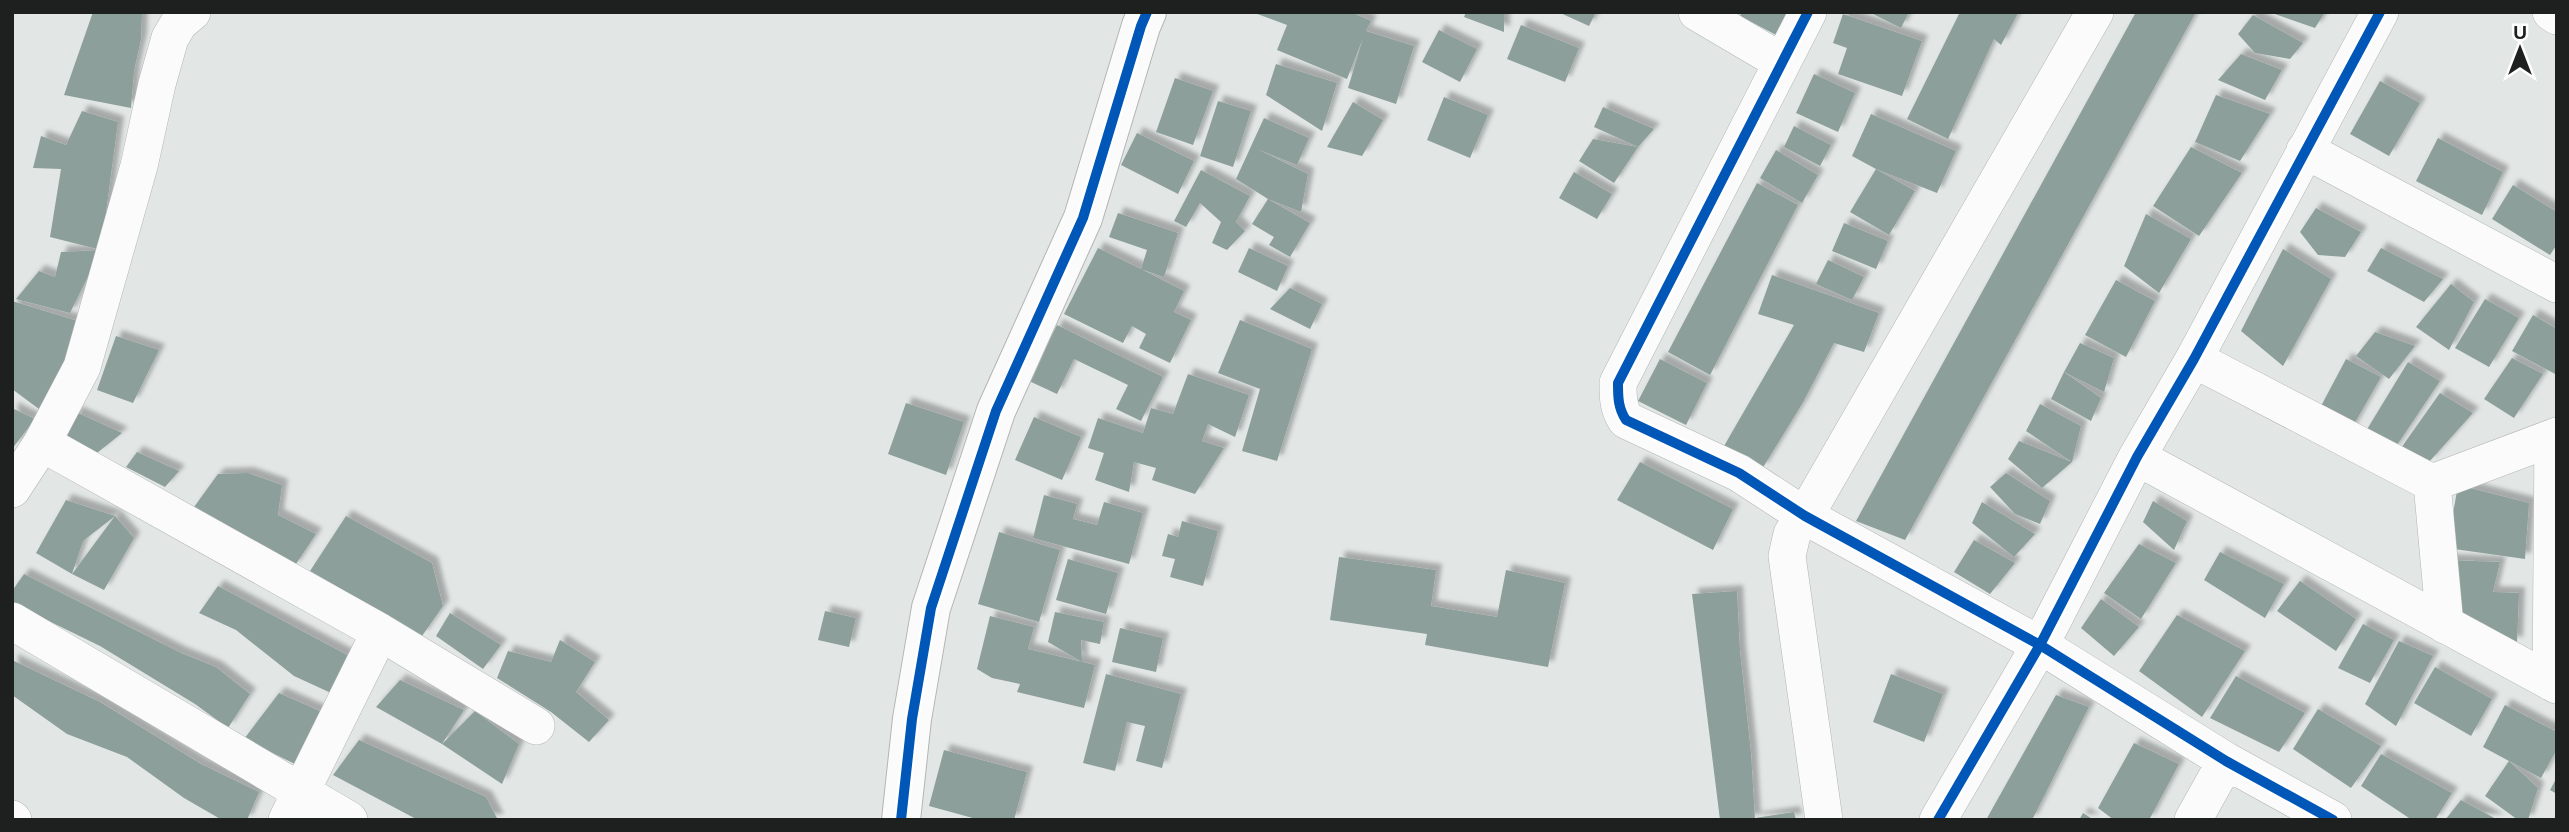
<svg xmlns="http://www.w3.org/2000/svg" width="2569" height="832" viewBox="0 0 2569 832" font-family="Helvetica,sans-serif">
	<defs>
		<filter id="shadow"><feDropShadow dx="6" dy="-6" stdDeviation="2" flood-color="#0004"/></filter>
	</defs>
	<rect width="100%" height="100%" fill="#e2e7e5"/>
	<!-- building -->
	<path fill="#8d9f9b" filter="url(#shadow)" d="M93 12H142L141 39 134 71 131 108 64 95Z
		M1252 12H1351L1371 21 1366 31 1414 46 1396 104 1348 88 1363 38 1347 79 1277 50 1287 25Z
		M1466 12 1504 14V32L1464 17Z
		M1558 12H1596L1589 26Z
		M1742 12H1793L1780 37 1740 16Z
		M1869 12H1909L1901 28Z
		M1960 12 2018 13 2001 45 1994 39 1948 139 1907 119Z
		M2136 12H2196L1905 540 1856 521Z
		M2269 12H2325L2315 28Z
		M1843 14 1922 41 1902 96 1838 74 1847 48 1833 43Z
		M2253 15 2303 43 2290 59 2255 53 2238 34Z
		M1521 25 1579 48 1565 82 1507 59Z
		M1439 30 1477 49 1460 82 1422 62Z
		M2241 54 2282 70 2265 100 2218 80Z
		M1276 64 1337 83 1322 131 1266 95Z
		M1814 74 1855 93 1838 132 1796 113Z
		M1175 78 1213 91 1193 145 1156 132Z
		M2380 81 2420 103 2389 156 2350 134Z
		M2216 95 2270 114 2240 161 2195 142Z
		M1444 97 1488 115 1470 158 1427 140Z
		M1218 101 1251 111 1233 167 1200 156Z
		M1353 102 1383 120 1362 156 1327 147Z
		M1603 107 1654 129 1638 147 1614 183 1579 161 1593 139 1638 147 1594 127Z
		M82 111 118 122 101 250 70 313 16 299 39 271 55 277 61 252 101 250 50 237 61 169 33 168 41 136 66 145Z
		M1871 114 1956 151 1937 193 1876 169 1852 156Z
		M1264 118 1309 138 1297 165 1257 149 1308 174 1301 212 1268 199 1236 179Z
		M1794 126 1831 145 1820 166 1784 147Z
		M1137 133 1194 161 1178 194 1121 165Z
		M2438 138 2503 172 2482 215 2416 181Z
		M2191 147 2242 173 2199 236 2153 206Z
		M1776 150 1818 175 1802 203 1760 178Z
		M1876 169 1915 191 1889 235 1850 212Z
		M1201 170 1250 196 1236 222 1245 231 1227 250 1212 243 1221 222 1200 203 1186 227 1174 221Z
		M1574 172 1612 194 1597 219 1559 198Z
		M1757 183 1798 205 1710 375 1668 352Z
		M2513 185 2557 212V244L2550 255 2492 219Z
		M1268 199 1310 223 1290 257 1269 245 1274 237 1252 224Z
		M2316 208 2361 232 2345 257 2318 255 2300 232Z
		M1118 213 1178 233 1164 277 1141 269 1184 291 1174 312 1191 320 1170 363 1139 348 1146 334 1132 326 1123 343 1064 314 1098 248 1141 269 1147 250 1109 237Z
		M2146 214 2191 239 2159 293 2124 266Z
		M1844 223 1888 241 1876 269 1832 251Z
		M1249 248 1288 266 1277 291 1238 272Z
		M2381 248 2443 279 2424 302 2367 271Z
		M2283 249 2331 279 2283 366 2241 331Z
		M1828 260 1864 277 1852 300 1816 284Z
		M1772 275 1879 313 1864 352 1834 343 1802 404 1762 469 1724 446 1794 325 1758 314Z
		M2116 280 2155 301 2126 357 2085 335Z
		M2451 284 2474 302 2449 350 2416 327Z
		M1290 288 1322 304 1310 329 1270 309Z
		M2485 299 2519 318 2489 367 2455 348Z
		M12 301 81 322 43 412 12 389Z
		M2533 315 2557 329V375L2512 351Z
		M1240 320 1312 349 1277 461 1242 451 1260 389 1218 373Z
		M1057 325 1163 377 1141 421 1116 409 1128 385 1074 359 1057 394 1029 381Z
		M2375 332 2415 346 2389 379 2356 356Z
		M116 336 159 350 133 403 97 390Z
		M2080 343 2114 358 2104 392 2064 372 2101 398 2091 421 2051 399 2064 372Z
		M2512 358 2543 374 2514 418 2484 399Z
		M1660 359 1707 383 1686 425 1638 401Z
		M2346 359 2381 377 2349 433 2320 408Z
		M2408 362 2440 381 2393 451 2366 431Z
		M1188 374 1249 395 1235 437 1208 424 1202 441 1224 448 1195 494 1152 480 1156 468 1134 462 1129 492 1095 480 1104 453 1088 448 1098 418 1143 433 1151 408 1173 414Z
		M2440 393 2473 413 2429 462 2401 448Z
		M906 403 964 422 946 475 888 454Z
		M2040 404 2081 426 2072 462 2026 431Z
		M12 408 35 419 12 449Z
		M76 412 122 433 97 453 64 439Z
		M1034 417 1081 437 1062 480 1015 460Z
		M2019 441 2072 462 2042 488 2008 459Z
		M137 452 179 471 165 487 126 467Z
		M1640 462 1733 509 1713 550 1617 500Z
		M248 473 282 485 278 515 316 534 294 567 194 507 218 474Z
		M2006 473 2050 501 2040 524 2015 514 1990 487Z
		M2458 485 2529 503 2525 559 2447 548Z
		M1044 495 1077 504 1073 519 1097 525 1104 502 1143 513 1129 564 1033 538Z
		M66 500 115 516 83 541 72 574 115 516 134 538 104 590 72 574 36 553Z
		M2153 501 2187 521 2174 550 2143 522Z
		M1982 502 2035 534 2014 557 1972 523Z
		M346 516 432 563 443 606 422 636 310 571Z
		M1182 521 1218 531 1203 586 1170 577 1175 559 1162 556 1168 534 1178 537Z
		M999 532 1060 550 1039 622 978 604Z
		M1974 540 2015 563 1990 594 1954 572Z
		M2139 544 2176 563 2141 619 2104 593Z
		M2220 552 2284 584 2265 618 2204 580Z
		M1339 557 1436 570 1431 606 1497 617 1506 570 1565 583 1548 667 1425 645 1427 634 1330 620Z
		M1068 559 1118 573 1106 614 1056 600Z
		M2447 560 2500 562 2493 592 2519 593 2517 643 2457 629Z
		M24 574 181 653 216 667 250 694 228 728 195 704 100 646 12 603V591Z
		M2300 581 2356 619 2336 651 2277 611Z
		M218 586 364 664 344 699 294 676 236 630 199 613Z
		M1737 591 1740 651 1751 753 1755 820H1720L1692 594Z
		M2101 599 2139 627 2114 656 2081 628Z
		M825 611 856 618 849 647 818 640Z
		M1055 612 1104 622 1100 644 1081 640 1082 662 1048 642Z
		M450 613 501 645 483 669 436 636Z
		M2177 615 2245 651 2202 717 2139 671Z
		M990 616 1034 627 1028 649 1095 665 1084 708 1017 692 1020 684 992 678 977 669Z
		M2363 624 2394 640 2370 683 2338 668Z
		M1120 628 1163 638 1156 672 1112 662Z
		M560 640 595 662 576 692 609 720 589 742 551 712 497 678 508 651 551 662Z
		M2399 641 2433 656 2396 726 2365 704Z
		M12 660 100 702 201 764 259 792 247 820H222L184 798 127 757 67 734 12 695Z
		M2435 667 2492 699 2471 736 2414 703Z
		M1106 674 1181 694 1162 768 1136 761 1145 726 1127 722 1115 771 1083 763Z
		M1891 674 1943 694 1924 742 1873 722Z
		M2236 676 2305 713 2279 752 2210 718Z
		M400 680 464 710 442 744 475 711 519 744 502 784 442 744 376 707Z
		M279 693 331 716 301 767 244 739Z
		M2056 695 2089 707 2032 820H1986Z
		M2505 705 2557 732V749L2541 778 2509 761 2538 788 2528 820H2518L2485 796 2509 761 2483 747Z
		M2318 709 2381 746 2351 788 2293 749Z
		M359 740 486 797 498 820H418L333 775Z
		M2134 743 2179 764 2149 820H2114L2098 808Z
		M944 750 1027 772 1014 820H980L929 806Z
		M2381 754 2452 793 2435 820H2412L2361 786Z
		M2557 777V794L2550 790Z
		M2461 800 2498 820H2445Z
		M1794 812 1796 820H1756L1755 818Z
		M2083 813 2094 820H2079Z"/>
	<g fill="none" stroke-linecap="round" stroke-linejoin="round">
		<defs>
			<path id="minor" d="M1697 12 1782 62
				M1808 12 1618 383C1618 397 1618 408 1626 420L1739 473 1805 516 2040 645 2226 761 2333 820
				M2551 12 2557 16
				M2305 150 2557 284
				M2194 359 2432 483 2557 436
				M42 443 380 632 536 726
				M2137 457 2557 685
				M2432 483 2445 625
				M12 489 42 443 82 367 139 166 157 84 170 38 179 23 192 12
				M12 621 349 820
				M2551 682 2553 439
				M12 819 13 820
				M287 820 380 632
				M1824 820 1787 556 1792 534 1805 516 2095 12
				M1938 820 2040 645 2137 457 2194 359 2380 12
				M2193 820 2226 761"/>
			<path id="tertiary" d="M901 820 912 719 931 608 996 411 1083 218 1141 26 1147 12"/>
		</defs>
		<!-- minor casing -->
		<use href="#minor" stroke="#b2b5b4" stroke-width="38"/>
		<!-- tertiary casing -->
		<use href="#tertiary" stroke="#b2b5b4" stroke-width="40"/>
		<!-- minor -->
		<use href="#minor" stroke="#fbfbfb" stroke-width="37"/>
		<!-- tertiary -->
		<use href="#tertiary" stroke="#fbfbfb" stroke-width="38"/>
		<defs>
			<path id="cycleway" d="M1808 12 1618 383C1618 397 1618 408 1626 420L1739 473 1805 516 2040 645 2226 761 2333 820
				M901 820 912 719 931 608 996 411 1083 218 1141 26 1147 12
				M1938 820 2040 645 2137 457 2194 359 2380 12"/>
		</defs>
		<!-- cycleway casing -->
		<use href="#cycleway" stroke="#fff" stroke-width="15"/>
		<!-- cycleway -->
		<use href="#cycleway" stroke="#0057b8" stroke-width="10"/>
	</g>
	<!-- border -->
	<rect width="2569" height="832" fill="none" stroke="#1e2020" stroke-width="28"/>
	<!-- north arrow -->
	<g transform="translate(2520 49)" stroke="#ffffff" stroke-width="5" paint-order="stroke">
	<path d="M0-5L12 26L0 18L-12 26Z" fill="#1e2020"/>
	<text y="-10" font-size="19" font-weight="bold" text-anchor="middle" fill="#1e2020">U</text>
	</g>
</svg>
